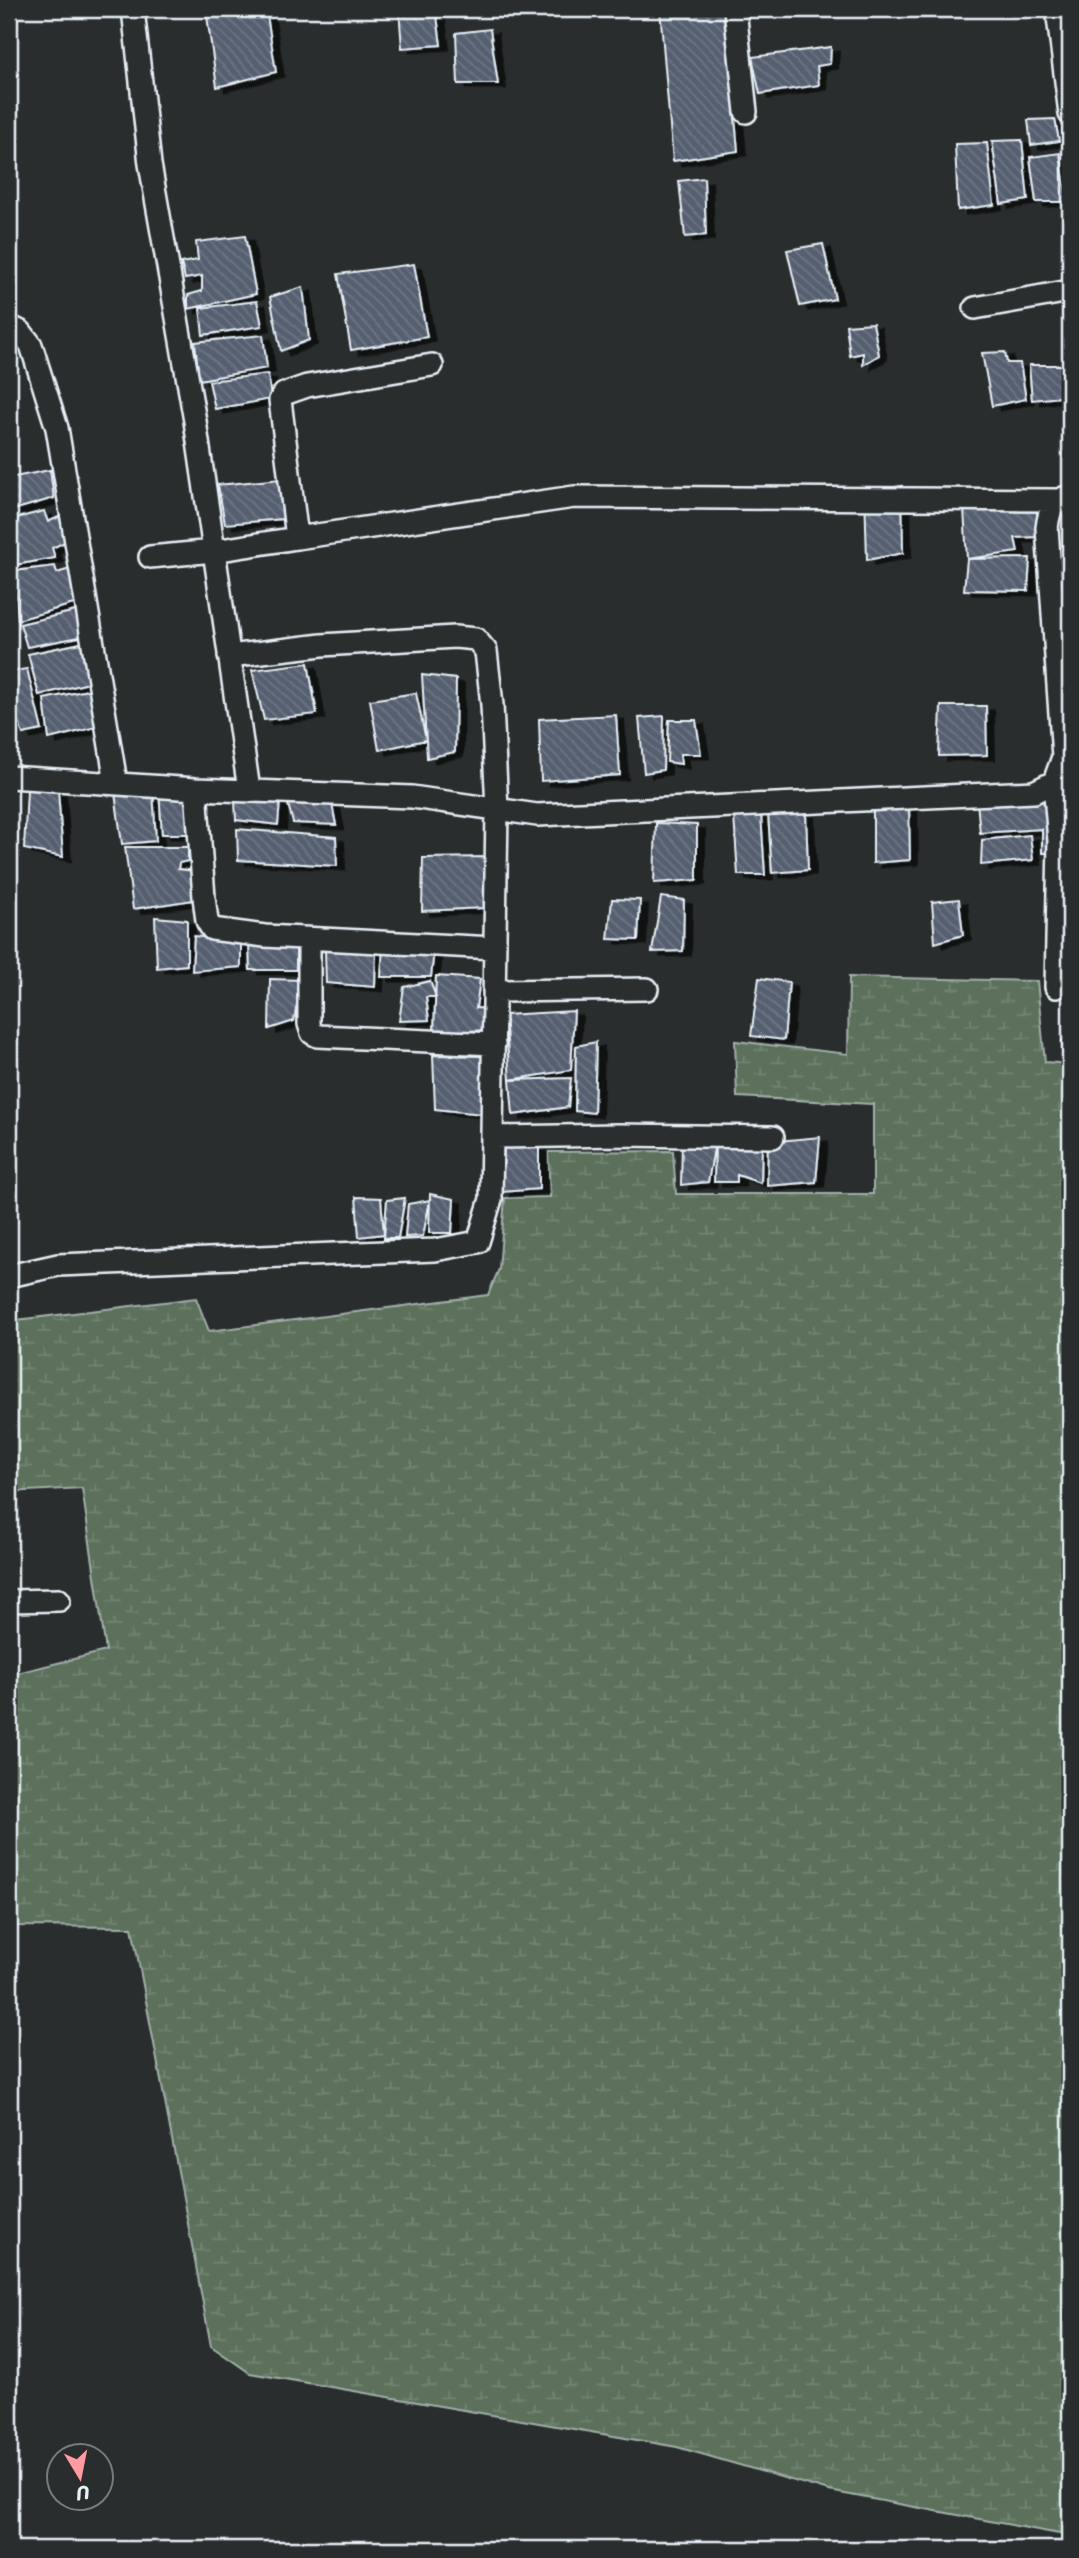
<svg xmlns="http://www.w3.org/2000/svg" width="1079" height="2558" viewBox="0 0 1079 2558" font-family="Sriracha,sans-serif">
	<defs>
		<pattern id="wetland-marsh" width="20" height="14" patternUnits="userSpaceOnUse" patternTransform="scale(1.75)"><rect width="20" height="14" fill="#5b705b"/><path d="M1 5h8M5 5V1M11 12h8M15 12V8" fill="none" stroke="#738573"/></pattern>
		<pattern id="building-back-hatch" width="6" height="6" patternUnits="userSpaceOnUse" patternTransform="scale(1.75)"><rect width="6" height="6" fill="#565f70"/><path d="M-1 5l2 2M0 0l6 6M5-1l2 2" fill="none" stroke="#6e7685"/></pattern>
		<filter id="shadow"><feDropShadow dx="8" dy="4.5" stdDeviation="0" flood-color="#0009"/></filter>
	</defs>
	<rect width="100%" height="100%" fill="#2a2d2e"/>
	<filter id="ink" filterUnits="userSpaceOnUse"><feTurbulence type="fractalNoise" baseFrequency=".0143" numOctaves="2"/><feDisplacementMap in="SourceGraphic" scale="14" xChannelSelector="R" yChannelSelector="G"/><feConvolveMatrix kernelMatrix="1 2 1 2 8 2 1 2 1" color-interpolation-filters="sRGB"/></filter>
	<g filter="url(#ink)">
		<!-- wetland -->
		<path fill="url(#wetland-marsh)" stroke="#a2b0aa" stroke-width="2" d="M849 977 1037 981 1045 1062 1070 1064V2536L829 2491 677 2447 250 2373 211 2346 132 1927 9 1926V1675L106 1651 82 1488 9 1492V1321L196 1298 209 1331 488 1295 499 1269 505 1198 550 1197 548 1152 673 1151 676 1194H873V1104L737 1097 735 1041 848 1054Z"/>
		<!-- building -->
		<path fill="url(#building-back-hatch)" stroke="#e8f1f8" stroke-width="2" filter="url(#shadow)" d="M206 9H266L276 72 217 87Z
			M399 9H436L441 45 402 48Z
			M660 9H725L738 151 673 161Z
			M490 29 498 84H458L456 33Z
			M831 47 830 64 817 66 819 85 760 94 752 57Z
			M1055 119 1059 141 1031 145 1028 120Z
			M1022 140 1028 200 1001 204 992 141Z
			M987 143 994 205 958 210 955 144Z
			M1060 153 1067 202H1036L1030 157Z
			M704 178 706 235 685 237 679 181Z
			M245 236 256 294 188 309V295L202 291V276L185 279 181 263 198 260 196 242Z
			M823 244 835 299 800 306 787 250Z
			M414 264 427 337 351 350 338 274Z
			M303 287 309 340 281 351 270 297Z
			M257 301 262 326 203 335 200 308Z
			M873 323 879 355 863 365V353L850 356 846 325Z
			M263 335 267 368 199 380 195 342Z
			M1005 352 1007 363H1020L1026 399 992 406 982 353Z
			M1029 365H1070V396L1032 400Z
			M268 374 271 399 215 409 209 381Z
			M50 470 54 498 10 511 9 478Z
			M281 479 283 519 225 524 218 485Z
			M902 486 903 553 867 560 865 491Z
			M964 509 1037 512V537L1015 538 1018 552 967 559Z
			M44 511 48 522 63 515 69 540 52 548 55 558 9 566V520Z
			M1030 558 1028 591 964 590 967 559Z
			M55 566 57 573 73 568 77 603 18 620 14 571Z
			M80 610 85 636 27 647 20 624Z
			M86 642 93 682 39 695 28 654Z
			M308 663 317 714 264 720 252 670Z
			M27 669 42 730 23 734 9 698V672Z
			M422 675 456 679 455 752 427 758Z
			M93 689 100 726 49 739 44 699Z
			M416 693 426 740 379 750 370 700Z
			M941 706H986L987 755 939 756Z
			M616 715 620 775 541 781 539 719Z
			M664 716 663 770 644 773 639 718Z
			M669 720H696L701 754H680L681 764 667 762Z
			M114 786 153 789 156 841 122 844Z
			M27 790H58L63 857 24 849Z
			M159 790 190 793 189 834H162Z
			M1048 796 1053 853H1042V829L980 833 977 802Z
			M287 800 332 804 336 825 293 823Z
			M235 801H280L278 825 236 820Z
			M909 804 910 860 873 863V805Z
			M768 813H806L808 870 772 873Z
			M761 814 765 875H738L734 816Z
			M656 823 697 825V880L654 883Z
			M237 829 336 837 337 866 238 860Z
			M1030 835 1033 860 981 865 982 840Z
			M125 847H188V861L179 863 178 869 196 871 194 900 133 909Z
			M487 857 484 908 422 911 423 858Z
			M661 897 684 900 683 951 652 952Z
			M612 899 640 900 638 940 608 939Z
			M959 899 963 935 935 943 932 902Z
			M155 917 187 920V965L157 968Z
			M194 936 241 942V967L192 971Z
			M249 942 296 947V970H250Z
			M376 946 375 987 326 983 325 950Z
			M383 948 434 950 431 977H381Z
			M436 976 480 979 476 1008 489 1009 487 1030 434 1033Z
			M759 978 789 982 784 1040 751 1036Z
			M270 979 301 980 294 1021 269 1029Z
			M430 981 436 997H426L429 1020 399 1021 404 987Z
			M1066 984 1070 985V1051H1063L1062 1040 1068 1039Z
			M574 1011 571 1070 510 1080 505 1015Z
			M596 1042 594 1113 575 1111 576 1046Z
			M433 1055 483 1056 482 1114 435 1109Z
			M571 1078 568 1107 513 1115 510 1080Z
			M820 1137 816 1182 767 1186 768 1142Z
			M682 1142 715 1143 708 1182 681 1185Z
			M715 1143 762 1144 761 1183 737 1175V1182H714Z
			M539 1147V1189L502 1192 504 1148Z
			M430 1194 454 1199 452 1233H429Z
			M356 1197 381 1198 384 1234 359 1237Z
			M405 1198 398 1238H384L387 1200Z
			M430 1200 423 1236 405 1237 408 1204Z"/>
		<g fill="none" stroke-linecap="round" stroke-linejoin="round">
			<defs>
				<path id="street" d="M133 9 150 164 195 421 249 790
					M735 9 746 112
					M1057 9 1070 114
					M975 308 1070 291
					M9 326 21 332 31 345 57 428 116 782
					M297 538 574 497 1056 500
					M150 557 214 551 297 538 280 400 284 394 307 386 432 365
					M9 777 196 789 412 797 537 815 1034 792 1054 782 1063 757 1047 528C1049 511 1052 500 1070 496
					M1054 782 1059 841 1056 987
					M196 789 204 897 207 921 212 929 265 936 494 948
					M309 939V1024L312 1033 318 1036 494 1044
					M494 991 647 989
					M494 1137 618 1135 773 1137
					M9 1276 58 1265 435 1250 478 1242 491 1199 497 809 492 705 486 651 476 639 455 637 322 645 229 656
					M9 1601 59 1600"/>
			</defs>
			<!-- street casing -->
			<use href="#street" stroke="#e8f1f8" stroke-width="26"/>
			<!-- street -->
			<use href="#street" stroke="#2a2d2e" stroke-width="21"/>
		</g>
	</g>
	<!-- margin -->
	<rect width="1079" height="2558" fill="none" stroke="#2a2d2e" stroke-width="35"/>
	<rect x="18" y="18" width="1044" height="2523" fill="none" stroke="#e8f1f8" stroke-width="2.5" filter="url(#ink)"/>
	<!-- north arrow -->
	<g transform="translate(80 2477) rotate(170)"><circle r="33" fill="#2a2d2e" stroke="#767b7f" stroke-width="2"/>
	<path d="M0-5L12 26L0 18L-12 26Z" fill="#ff9aa2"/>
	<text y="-10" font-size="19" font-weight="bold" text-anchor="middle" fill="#e8f1f8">U</text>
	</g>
</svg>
